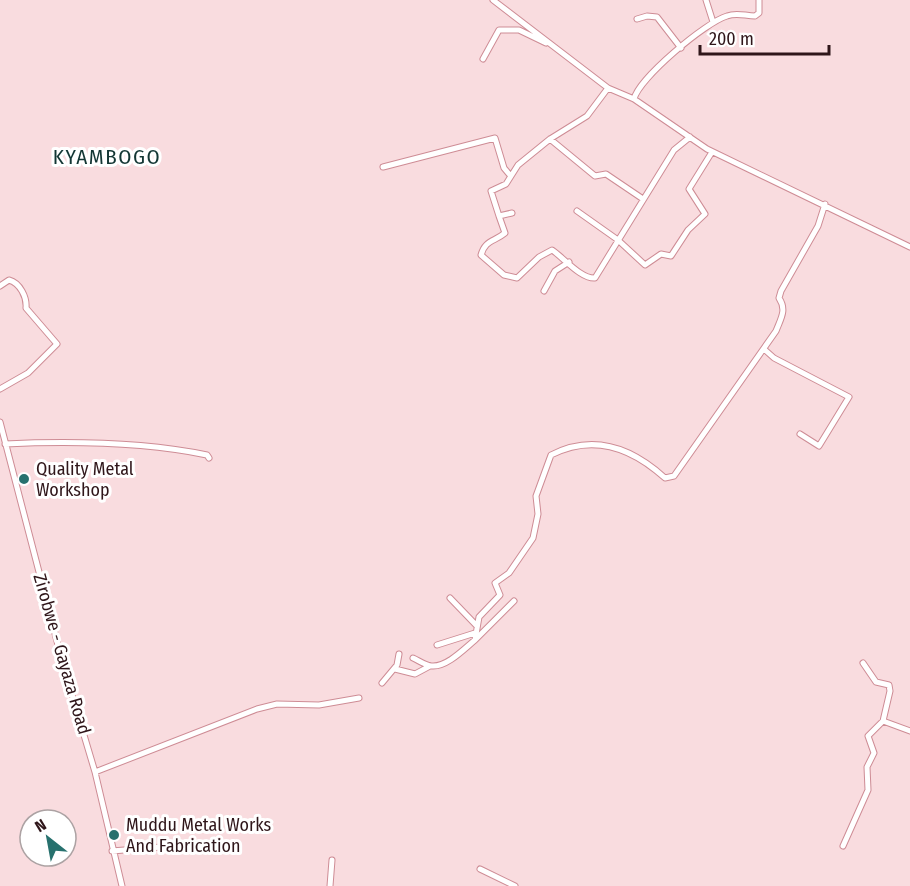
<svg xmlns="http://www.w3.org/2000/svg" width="910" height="886" viewBox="0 0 910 886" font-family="'Fira Sans Condensed',sans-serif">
	<rect width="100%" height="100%" fill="#f9dcdf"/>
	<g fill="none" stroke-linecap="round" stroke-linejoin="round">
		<defs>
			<path id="minor" d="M493 0 608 88 634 99 707 149 910 247
				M706 0 713 22
				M637 19 647 16 657 17 681 48
				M483 59 499 30H519L546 43
				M634 99C639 78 706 22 727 16 737 12 745 16 755 16L759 13V0
				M550 139 595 176 606 174 643 199
				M383 167 495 138 504 168 509 174
				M577 211 618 240 645 265 661 254 671 256 688 230 705 214 689 189 712 152
				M512 213 499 216 491 191 506 184 518 165 550 139 587 116 608 88
				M499 216 505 233C494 242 485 240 481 255L504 275 517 278 539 257 552 250C564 258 581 279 595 278L674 150 690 137
				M0 286 9 280C20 283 27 297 26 308L57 344 28 373 0 389
				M544 291 555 271 569 262
				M765 350 774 358 849 397 819 446 800 434
				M0 422 64 668 95 772 122 886
				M5 444C70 441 143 442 207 455L209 458
				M450 598 476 625
				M514 601 475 640 479 617 500 595 495 583 509 573 533 538 538 514 536 496 551 455C594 433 632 448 665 478L674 476 776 331C781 318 787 310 779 298L781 291 818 226 825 204
				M437 645 475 633
				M413 658C418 660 426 666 432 666 447 667 464 649 475 640
				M863 663 876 682 889 685 890 691 883 721
				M395 669 415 674 430 666
				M382 683 397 665 399 654
				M95 772 257 709 277 704 319 705 359 698
				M843 846 868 790 867 767 874 753 868 736 883 721 910 731
				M112 851 210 843
				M480 869 515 886
				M330 886 332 860"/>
		</defs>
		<!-- minor casing -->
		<use href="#minor" stroke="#ce8c95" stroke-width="7"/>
		<!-- minor -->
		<use href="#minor" stroke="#fff" stroke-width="5"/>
	</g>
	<!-- markers -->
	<g fill="#27716e" stroke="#fff" stroke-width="2">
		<circle cx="24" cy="479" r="6"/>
		<circle cx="114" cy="835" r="6"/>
	</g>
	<g text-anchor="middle" stroke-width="6" stroke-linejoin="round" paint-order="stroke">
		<!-- poi labels -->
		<g font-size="18" fill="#2f161a" stroke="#fff" text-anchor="start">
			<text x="36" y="475">Quality Metal<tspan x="36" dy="21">Workshop</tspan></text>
			<text x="126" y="831">Muddu Metal Works<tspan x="126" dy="21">And Fabrication</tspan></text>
		</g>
		<!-- street labels -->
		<g font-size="18" fill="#2f161a" stroke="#fff">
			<text transform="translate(62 654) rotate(74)" y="6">Zirobwe - Gayaza Road</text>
		</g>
		<!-- quarter labels -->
		<g font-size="21" letter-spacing="1.5" fill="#133634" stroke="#fff">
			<text x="107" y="164">KYAMBOGO</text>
		</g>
	</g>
	<!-- north arrow -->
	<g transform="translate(48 838) rotate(329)"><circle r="28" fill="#ffffff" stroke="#aca2a3" stroke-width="1.5"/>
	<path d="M0-4.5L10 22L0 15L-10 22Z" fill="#27716e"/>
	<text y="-9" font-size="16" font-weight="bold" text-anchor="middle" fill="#2f161a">N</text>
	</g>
	<!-- scale -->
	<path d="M700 45v9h129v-9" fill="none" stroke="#2f161a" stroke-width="3"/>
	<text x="709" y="45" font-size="18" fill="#2f161a" stroke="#ffffff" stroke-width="4.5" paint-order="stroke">200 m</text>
</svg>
